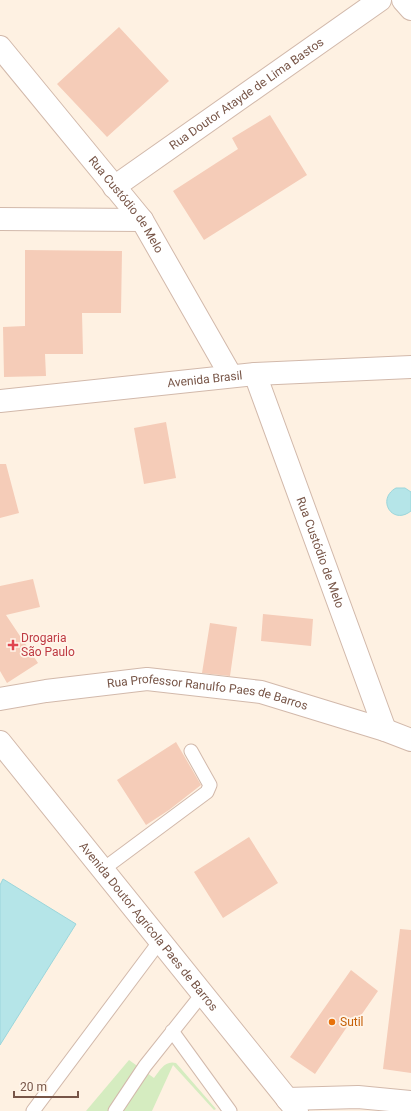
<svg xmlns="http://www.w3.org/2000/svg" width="411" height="1111" viewBox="0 0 411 1111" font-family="Roboto,sans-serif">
	<rect width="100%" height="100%" fill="#fef1e2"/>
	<!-- green -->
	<path fill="#d5ecc0" d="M129 1060 154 1078C160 1070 165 1060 176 1063L216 1109 214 1110 173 1065 152 1111H86Z"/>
	<!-- water -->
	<path fill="#b5e5e8" stroke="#9bd6db" d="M396 488H405L411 492V511C392 526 376 499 396 488Z
		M3 879 76 924 0 1045V885Z"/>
	<!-- building -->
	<path fill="#f5ccb8" d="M119 27 169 81 107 137 57 84Z
		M270 115 307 175 204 240 173 191 238 149 232 138Z
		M25 250 122 251 121 313H82L83 354H45L46 376 4 377 3 327 25 326Z
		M166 422 176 478 144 484 134 428Z
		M0 464H6L19 513 0 518Z
		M33 579 40 607 6 615 38 663 7 683 0 671V586Z
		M263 614 313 619 311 646 261 641Z
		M210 623 237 627 230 676 202 673Z
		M176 742 201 785 169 810 146 825 117 780Z
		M249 837 278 883 223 918 194 872Z
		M400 929 411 930V1073L383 1069Z
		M351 970 378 991 355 1024 351 1021 315 1074 290 1057Z"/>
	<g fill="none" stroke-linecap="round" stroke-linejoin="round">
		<defs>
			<path id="service" d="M102 870 207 792 210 785 191 751
				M172 1031 230 1111
				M33 1111 160 941
				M115 1111 145 1066 203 993"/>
			<g id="minor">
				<path d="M403 0 411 9"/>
				<path id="s1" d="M0 47 142 220 231 376"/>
				<path id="s2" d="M114 187 380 0"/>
				<path d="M0 219 142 220"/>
				<path id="s3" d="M255 374 385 730"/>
				<path id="s4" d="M0 401 255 374 411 367"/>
				<path id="s5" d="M0 699 46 691 147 679 261 692 385 730 411 740"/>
				<path d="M287 1099 358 1097 411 1102"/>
			</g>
			<g id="tertiary">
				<path id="s6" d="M0 742 297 1111"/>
			</g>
		</defs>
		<!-- service casing -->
		<use href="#service" stroke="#d2b9ab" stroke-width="15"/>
		<!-- minor casing -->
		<use href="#minor" stroke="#d2b9ab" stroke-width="24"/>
		<!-- tertiary casing -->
		<use href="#tertiary" stroke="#d2b9ab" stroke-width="24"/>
		<!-- service -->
		<use href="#service" stroke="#fff" stroke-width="13"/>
		<!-- minor -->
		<use href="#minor" stroke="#fff" stroke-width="22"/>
		<!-- tertiary -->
		<use href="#tertiary" stroke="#fff" stroke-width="22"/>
	</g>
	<!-- markers -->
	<path fill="#e0444e" stroke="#fff5ea" stroke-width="1.5" d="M11 639h4v4h4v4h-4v4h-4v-4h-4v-4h4z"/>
	<circle fill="#e8710a" stroke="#fff5ea" stroke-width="1.5" cx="332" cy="1022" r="4"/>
	<g text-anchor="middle" stroke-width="3.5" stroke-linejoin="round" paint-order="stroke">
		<!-- street labels -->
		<g font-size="12" fill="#775547" stroke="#fff5ea">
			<text dy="4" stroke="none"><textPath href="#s2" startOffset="162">Rua Doutor Atayde de Lima Bastos</textPath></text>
			<text dy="4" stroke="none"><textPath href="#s1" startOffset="202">Rua Custódio de Melo</textPath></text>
			<text dy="4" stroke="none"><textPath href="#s4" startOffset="206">Avenida Brasil</textPath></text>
			<text dy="4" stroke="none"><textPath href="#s3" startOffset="190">Rua Custódio de Melo</textPath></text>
			<text dy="4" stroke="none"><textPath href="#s5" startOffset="210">Rua Professor Ranulfo Paes de Barros</textPath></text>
			<text dy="4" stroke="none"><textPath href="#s6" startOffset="237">Avenida Doutor Agrícola Paes de Barros</textPath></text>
		</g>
		<!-- health labels -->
		<g font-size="12" fill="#be3a42" stroke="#fff5ea" text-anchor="start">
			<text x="21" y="642">Drogaria<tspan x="21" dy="14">São Paulo</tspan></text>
		</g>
		<!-- food labels -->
		<g font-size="12" fill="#c56008" stroke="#fff5ea" text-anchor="start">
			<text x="340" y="1026">Sutil</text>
		</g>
	</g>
	<!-- scale -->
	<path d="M14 1091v6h64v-6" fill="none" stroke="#775547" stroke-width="2"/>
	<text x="20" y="1091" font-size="12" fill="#775547" stroke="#fff5ea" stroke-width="3" paint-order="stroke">20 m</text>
</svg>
